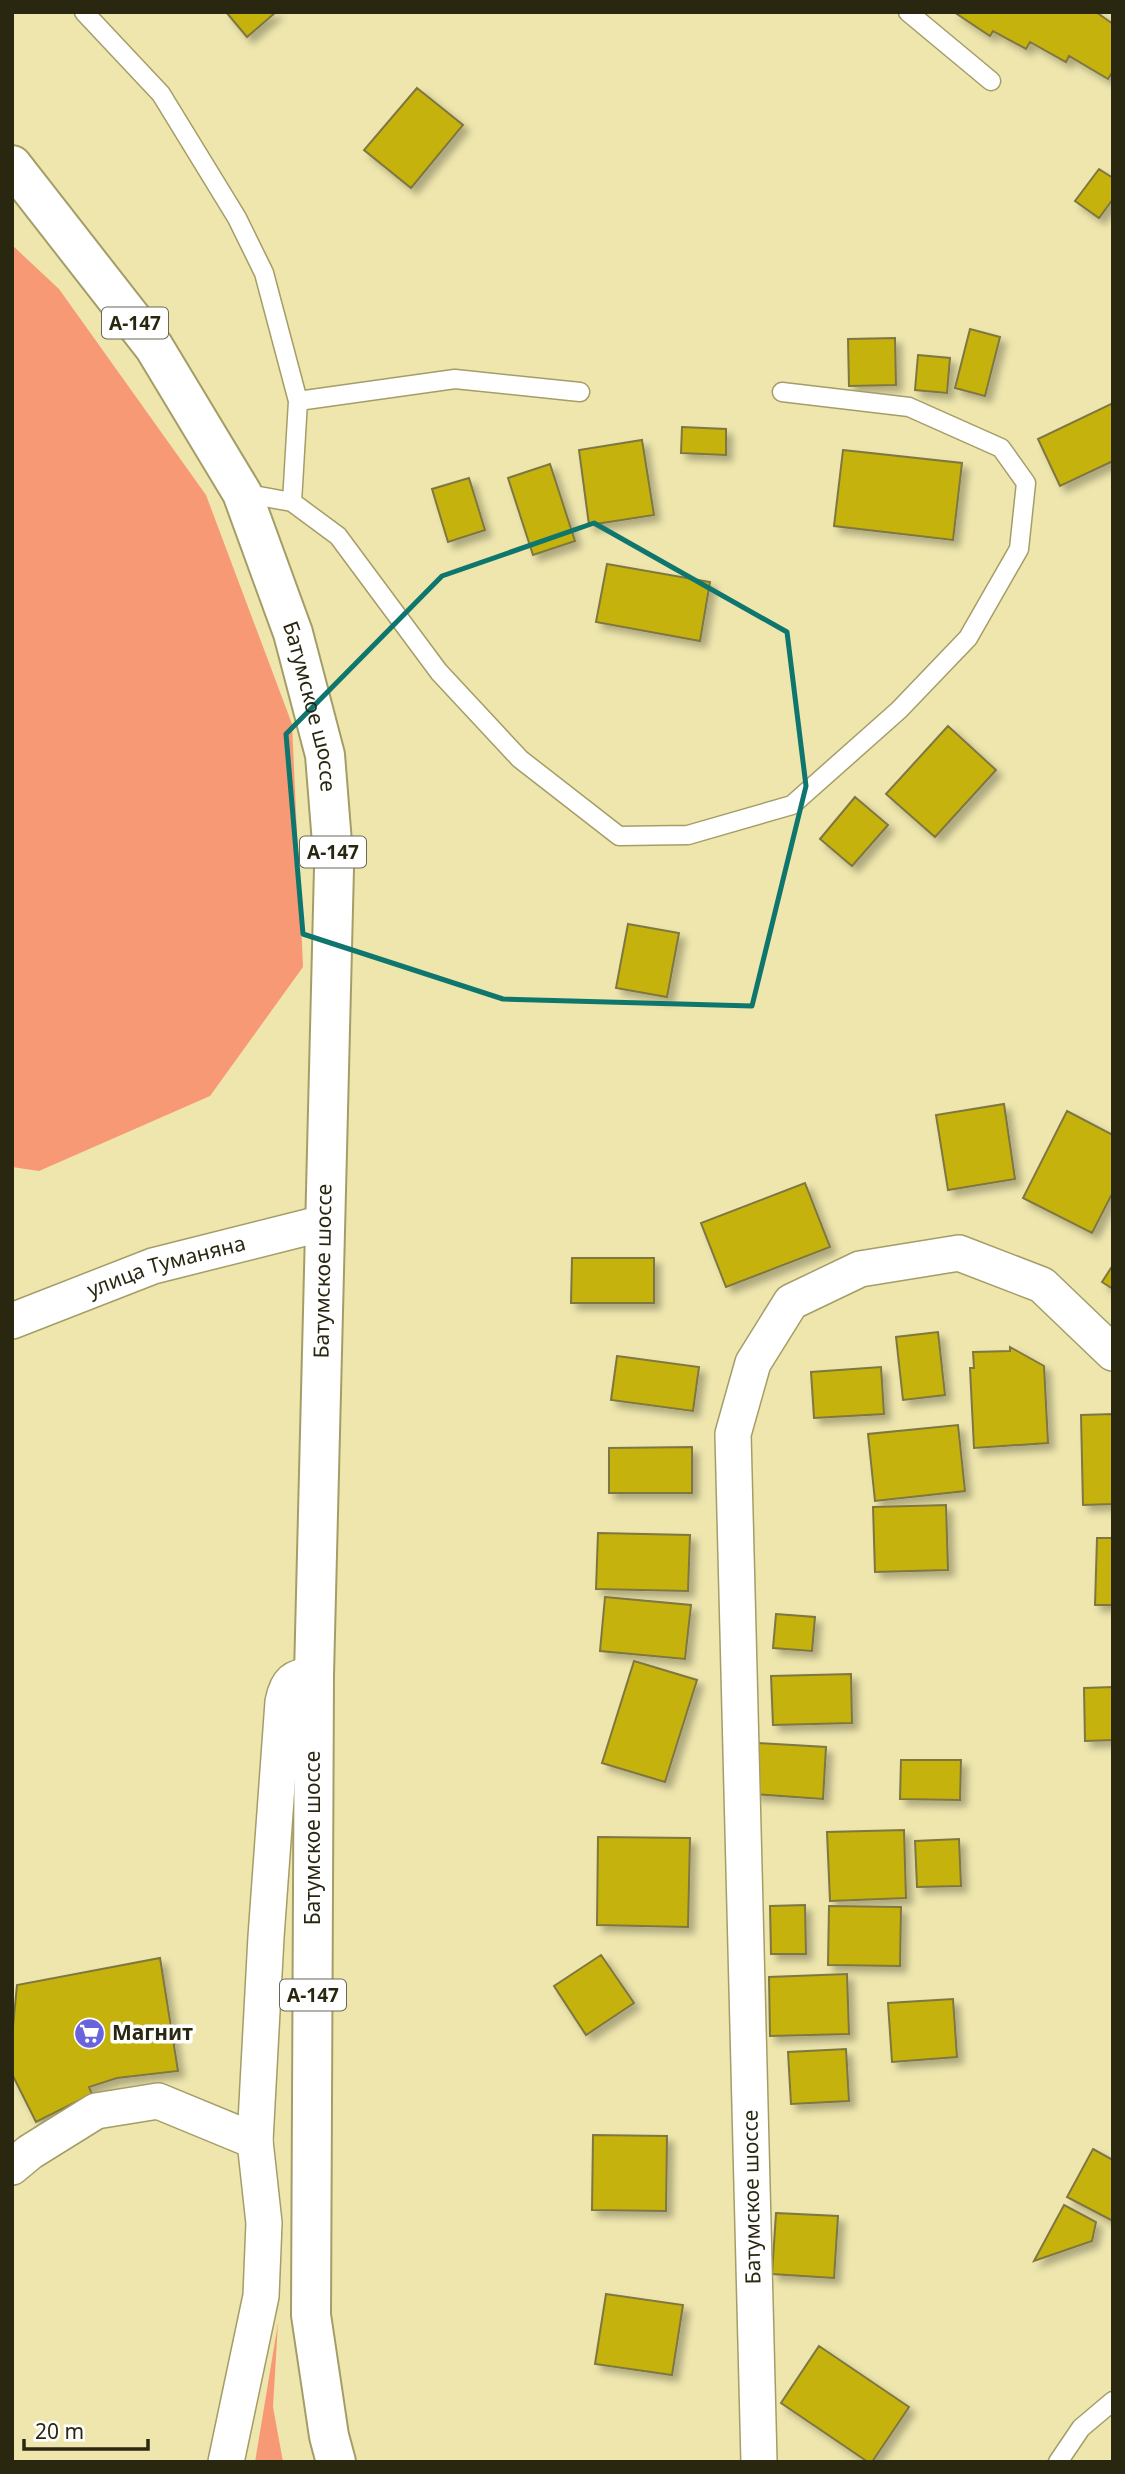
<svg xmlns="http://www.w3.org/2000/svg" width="1125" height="2474" viewBox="0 0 1125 2474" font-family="'Noto Sans',sans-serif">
	<defs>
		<filter id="shadow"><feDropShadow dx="6" dy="6" stdDeviation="3.5" flood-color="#0004"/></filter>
	</defs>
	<rect width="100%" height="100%" fill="#eee6ad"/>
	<!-- forest -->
	<path fill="#f89976" d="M12 245 59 289 206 495 292 724 303 967 210 1096 39 1171 12 1167Z
		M278 2323 273 2407 283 2462H255Z"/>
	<!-- building -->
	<path fill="#c6b20a" stroke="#7f7742" stroke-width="2" filter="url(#shadow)" d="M226 12H276L247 37Z
		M954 12H1096L1113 24V71L1108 79 1069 56 1066 62 1030 42 1026 49 993 31 990 36Z
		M417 88 463 125 411 188 364 150Z
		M1099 169 1113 178V199L1099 218 1075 201Z
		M970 329 1000 337 985 396 955 388Z
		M895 338 896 385 849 386 848 339Z
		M918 355 950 358 947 393 915 390Z
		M1113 403V461L1060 486 1038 439Z
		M682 427 726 429V455L681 453Z
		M642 440 654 515 589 525 579 450Z
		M843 450 962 463 953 540 834 526Z
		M550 464 575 541 533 555 508 478Z
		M469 478 485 530 448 542 432 489Z
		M607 564 710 582 700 641 596 622Z
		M948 726 996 770 935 837 886 794Z
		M855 797 888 825 852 866 820 839Z
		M628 924 679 933 667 997 616 988Z
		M1004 1104 1015 1179 948 1190 936 1115Z
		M1067 1111 1113 1135V1192L1092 1233 1023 1198Z
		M805 1183 830 1247 726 1287 701 1223Z
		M572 1258H654V1303H571Z
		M1113 1265V1289L1102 1282Z
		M938 1332 945 1395 903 1400 896 1337Z
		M1010 1347 1044 1366 1048 1443 974 1448 970 1368H974L973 1352 1010 1351Z
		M617 1356 699 1367 693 1411 611 1400Z
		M881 1367 884 1414 814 1418 811 1372Z
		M1113 1414V1504L1083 1505 1081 1415Z
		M958 1425 965 1491 875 1501 868 1434Z
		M692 1447V1493H609V1448Z
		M946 1505 948 1570 875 1572 873 1507Z
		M598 1533 690 1535 688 1591 596 1589Z
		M1097 1538H1113V1605H1095Z
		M605 1597 691 1605 685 1659 600 1651Z
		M776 1614 815 1617 812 1651 773 1648Z
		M634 1661 697 1680 665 1782 602 1763Z
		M851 1674 852 1723 773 1725 771 1676Z
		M1113 1687V1740L1085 1741 1084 1688Z
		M758 1743 826 1747 823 1799 754 1794Z
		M901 1760H961L960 1800 900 1799Z
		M904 1830 906 1898 830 1901 827 1832Z
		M598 1837 690 1838 688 1927 597 1925Z
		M959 1839 961 1886 917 1887 915 1841Z
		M805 1905 806 1954H771L770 1906Z
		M829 1906 901 1907 900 1966 828 1965Z
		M601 1955 634 2003 586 2035 554 1986Z
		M160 1958 178 2071 117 2078 89 2087 92 2094 36 2122 12 2074V2037L17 1985Z
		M847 1974 849 2034 770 2036 769 1977Z
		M953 1999 957 2057 892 2062 888 2003Z
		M846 2049 849 2101 791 2104 788 2052Z
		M593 2135 667 2136 666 2211 592 2210Z
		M1093 2149 1113 2160V2221L1067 2197Z
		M1064 2205 1096 2222 1092 2241 1034 2261Z
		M776 2213 838 2216 834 2278 772 2274Z
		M606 2294 683 2305 672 2375 595 2364Z
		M819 2346 909 2407 872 2462H868L781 2403Z"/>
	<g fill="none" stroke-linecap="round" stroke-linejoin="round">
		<defs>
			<path id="lane" d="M84 12 161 94 237 218 264 273 298 401 292 502
				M908 12 991 81
				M298 401 455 379 580 392
				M242 493 292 502 338 536 439 672 520 759 619 836 688 835 792 805 899 710 968 638 1019 549 1026 483 1001 448 909 407 782 392
				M1058 2462 1081 2428 1113 2401"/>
			<g id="street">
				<path id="s1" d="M12 1321 153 1266 324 1223"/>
				<path d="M12 2167 30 2152 96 2111 158 2101 255 2141"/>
				<path d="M226 2462 261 2296 264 2223 255 2141 266 1937 283 1702C287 1682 293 1676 314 1675"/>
				<path d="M759 2462 733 1434 753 1363 791 1302 860 1269 959 1253 1042 1285 1113 1353"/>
			</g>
			<g id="highway">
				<path id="s2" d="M12 165 154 347 242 493 293 633 325 755 334 868 314 1675 311 2315 329 2436 336 2462"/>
			</g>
		</defs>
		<!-- lane casing -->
		<use href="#lane" stroke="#a59d67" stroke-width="21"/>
		<!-- street casing -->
		<use href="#street" stroke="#a59d67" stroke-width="38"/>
		<!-- highway casing -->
		<use href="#highway" stroke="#a59d67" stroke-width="42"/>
		<!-- lane -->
		<use href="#lane" stroke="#fff" stroke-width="18"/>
		<!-- street -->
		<use href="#street" stroke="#fff" stroke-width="35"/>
		<!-- highway -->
		<use href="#highway" stroke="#fff" stroke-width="38"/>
	</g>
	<!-- marked area -->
	<path fill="none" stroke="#0f766e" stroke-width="5" stroke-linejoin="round" d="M594 523 787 632 806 786 752 1006 503 999 303 934 286 734 442 576Z"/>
	<!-- icons -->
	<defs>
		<symbol id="supermarket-disc" viewBox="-11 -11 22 22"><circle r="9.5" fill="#6964de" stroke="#fff"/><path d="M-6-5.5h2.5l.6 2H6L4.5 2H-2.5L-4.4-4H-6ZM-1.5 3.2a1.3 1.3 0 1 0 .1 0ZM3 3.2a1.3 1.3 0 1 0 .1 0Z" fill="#fff"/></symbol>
	</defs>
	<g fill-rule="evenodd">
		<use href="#supermarket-disc" x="72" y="2016" width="35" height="35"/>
	</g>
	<g text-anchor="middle" stroke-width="7" stroke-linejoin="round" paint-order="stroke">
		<!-- shield labels -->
		<g fill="#fff" stroke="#6a6858" stroke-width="2">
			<rect x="102" y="307.5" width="66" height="31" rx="5"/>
			<rect x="300" y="836.5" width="66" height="31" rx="5"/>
			<rect x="280" y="1979.5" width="66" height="31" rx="5"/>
		</g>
		<g font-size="19" font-weight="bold" fill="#2a2711">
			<text x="135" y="330">А-147</text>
			<text x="333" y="859">А-147</text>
			<text x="313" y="2002">А-147</text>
		</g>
		<!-- street labels -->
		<g font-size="21" fill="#2a2711" stroke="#fff">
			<text dy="7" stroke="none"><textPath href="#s2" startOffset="626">Батумское шоссе</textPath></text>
			<text dy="7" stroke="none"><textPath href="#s1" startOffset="164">улица Туманяна</textPath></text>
			<text transform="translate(323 1271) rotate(-89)" y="7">Батумское шоссе</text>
			<text transform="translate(313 1838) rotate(-90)" y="7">Батумское шоссе</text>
			<text transform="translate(752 2197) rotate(-91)" y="7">Батумское шоссе</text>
		</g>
		<!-- poi labels -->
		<g font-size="21" font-weight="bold" fill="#2a2711" stroke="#fff" text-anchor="start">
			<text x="112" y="2040">Магнит</text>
		</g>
	</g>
	<!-- border -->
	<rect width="1125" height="2474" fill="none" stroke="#2a2711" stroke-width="28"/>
	<!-- scale -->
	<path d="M24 2439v10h124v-10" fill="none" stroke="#2a2711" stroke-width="3.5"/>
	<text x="35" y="2439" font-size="21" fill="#2a2711" stroke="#ffffff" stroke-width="5" paint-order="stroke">20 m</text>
</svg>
